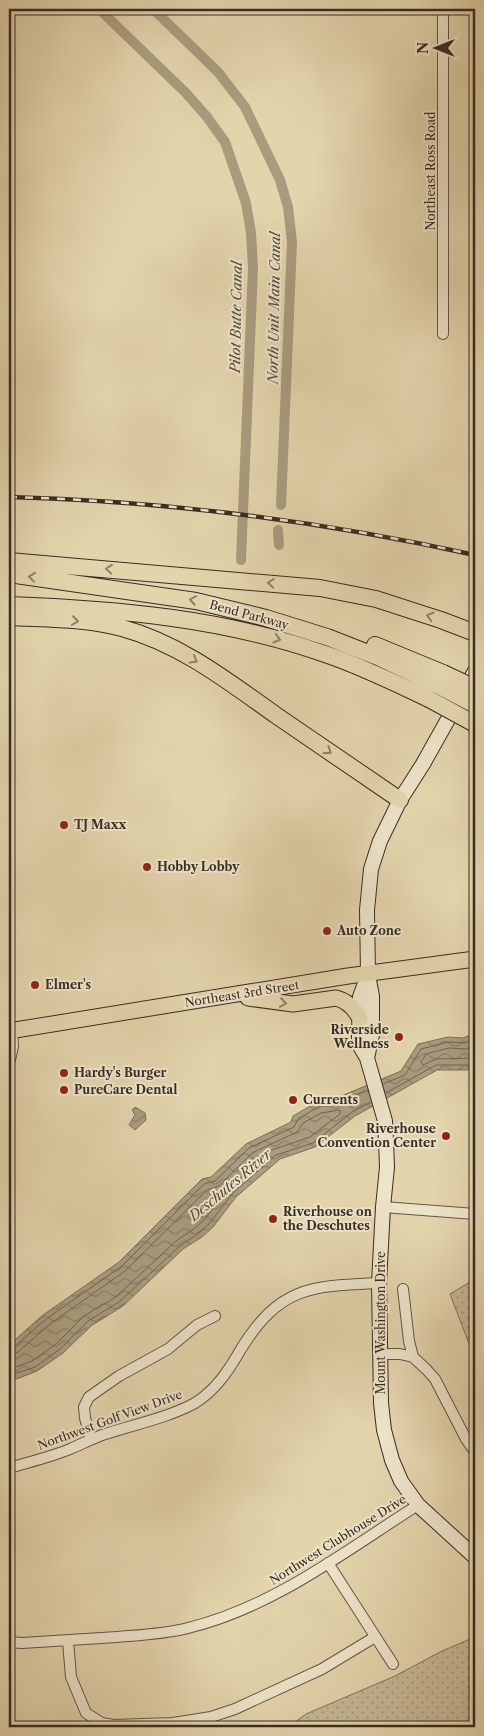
<svg xmlns="http://www.w3.org/2000/svg" width="484" height="1736" viewBox="0 0 484 1736" font-family="'Libre Caslon Text',serif">
	<defs>
		<pattern id="grass-dots" width="8" height="8" patternUnits="userSpaceOnUse" patternTransform="scale(1.25)"><rect width="8" height="8" fill="#c6b795"/><path d="M2 2h.1M6 6h.1" fill="none" stroke="#a29579" stroke-width="1.8" stroke-linecap="round"/></pattern>
		<pattern id="water-waves" width="16" height="10" patternUnits="userSpaceOnUse" patternTransform="scale(1.25)"><rect width="16" height="10" fill="#a99b7e"/><path d="M0 5q4-4 8 0t8 0" fill="none" stroke="#8b7f67"/></pattern>
	</defs>
	<rect width="100%" height="100%" fill="#e3d4ac"/>
	<filter id="stains"><feTurbulence type="fractalNoise" baseFrequency=".004" numOctaves="4"/><feColorMatrix values="0 0 0 0 .2 0 0 0 0 .09 0 0 0 0 .02 0 0 0 .5 -.17"/></filter>
	<radialGradient id="worn" r=".72"><stop offset=".6" stop-color="#630" stop-opacity="0"/><stop offset="1" stop-color="#630" stop-opacity=".3"/></radialGradient>
	<!-- grass -->
	<path fill="url(#grass-dots)" stroke="#80725c" d="M475 1279V1352L471 1349 450 1294Z
		M475 1637V1727H288L306 1714 395 1676 442 1651Z"/>
	<!-- water -->
	<path fill="url(#water-waves)" stroke="#7c6f5a" d="M475 1033V1070H437L355 1116 315 1147 280 1159 236 1197 213 1227 202 1237 183 1249 123 1306 91 1326 63 1353 37 1371 14 1380 9 1379V1345L43 1315 119 1262 202 1179 211 1177 246 1144 291 1122 293 1116 319 1101 327 1102 401 1071 418 1044 448 1037 463 1038Z
		M135 1107 145 1113 146 1120 135 1130 129 1125 135 1115 132 1110Z"/>
	<g fill="none" stroke-linecap="round" stroke-linejoin="round">
		<!-- shore -->
		<path stroke="#716451" stroke-width="1" d="M475 1045 466 1049 449 1048 426 1054 421 1062 423 1065 436 1059 475 1058
			M383 1084 405 1075 421 1049 448 1042 465 1043 475 1039
			M386 1093 436 1065H475
			M9 1348 14 1347 46 1319 122 1266 204 1184 215 1181 249 1148 294 1127 298 1119 320 1106H329L368 1090
			M9 1355 18 1352 50 1324 125 1271 207 1190 219 1186 252 1153 297 1132 303 1123 321 1113 340 1110V1114L310 1137 272 1150 228 1189 205 1219 195 1228 176 1241 116 1297 84 1316 56 1344 32 1361 13 1368H9
			M9 1374H14L35 1367 60 1349 88 1321 119 1302 180 1246 199 1233 210 1223 232 1194 276 1155 313 1143 352 1112 371 1102"/>
		<!-- canal -->
		<path stroke="#a99b7e" stroke-width="10" d="M99 9 186 93 207 117 225 142 246 203 251 233 253 268 241 560
			M153 9 218 72 245 107 280 180 288 207 292 242 281 505
			M278 530 279 545"/>
		<defs>
			<path id="minor" d="M443 9V334
				M383 1207 475 1214
				M403 1289 409 1341 413 1357
				M380 1354H400L413 1357 426 1369 435 1379 466 1439 475 1452
				M91 1439 85 1418 84 1407 89 1397 119 1376 168 1349 197 1325 215 1316
				M9 1468C29 1462 51 1457 70 1449 82 1444 93 1438 105 1434 133 1425 170 1417 195 1403 216 1390 229 1370 241 1349 280 1286 311 1286 379 1283
				M328 1563 393 1664
				M68 1641 71 1677 86 1713 102 1723 113 1725 173 1723 211 1717 235 1709 322 1669 375 1637
				M9 1642 22 1643C54 1641 85 1639 117 1637 141 1635 165 1634 188 1628 274 1607 345 1551 418 1505"/>
			<path id="tertiary" d="M9 1060 12 1046 11 1031"/>
			<path id="secondary" d="M368 975 360 997 359 1037 361 1048 367 1058 385 1121 386 1141 387 1167 383 1207 379 1283 381 1403 384 1430 392 1460 401 1481 418 1505 475 1557
				M367 1058 372 1035V996L368 975 367 910 371 869 380 841 400 800 423 764 475 671"/>
			<path id="primary" d="M248 998 293 1004 336 998C348 1001 355 1009 360 1019
				M9 1031 348 976 475 959"/>
			<path id="trunk" d="M9 561 320 588 376 599 441 620 475 633
				M9 574 196 601 266 618 327 637 378 657 437 685
				M9 605C116 609 223 618 325 654 361 666 395 683 429 699
				M9 617C46 619 86 618 122 628 181 644 229 682 277 716 318 744 359 772 400 800
				M375 645 443 673"/>
		</defs>
		<!-- minor casing -->
		<use href="#minor" stroke="#645646" stroke-width="12"/>
		<!-- tertiary casing -->
		<use href="#tertiary" stroke="#645646" stroke-width="14"/>
		<!-- secondary casing -->
		<use href="#secondary" stroke="#392c24" stroke-width="16"/>
		<!-- primary casing -->
		<use href="#primary" stroke="#392c24" stroke-width="17"/>
		<!-- trunk casing -->
		<use href="#trunk" stroke="#392c24" stroke-width="18"/>
		<!-- minor -->
		<use href="#minor" stroke="#ede3c9" stroke-width="10"/>
		<!-- tertiary -->
		<use href="#tertiary" stroke="#ede3c9" stroke-width="12"/>
		<!-- secondary -->
		<use href="#secondary" stroke="#ede3c9" stroke-width="14"/>
		<!-- primary -->
		<use href="#primary" stroke="#e3d4ac" stroke-width="15"/>
		<!-- trunk -->
		<use href="#trunk" stroke="#e3d4ac" stroke-width="16"/>
		<defs>
			<path id="rail" d="M9 497C166 501 321 521 475 555"/>
		</defs>
		<!-- rail casing -->
		<use href="#rail" stroke="#392c24" stroke-width="4.5"/>
		<!-- rail -->
		<use href="#rail" stroke="#ede3c9" stroke-width="2.5" stroke-dasharray="8" stroke-linecap="butt"/>
		<defs>
			<path id="trunk-bridge" d="M443 673 475 688
				M437 685 475 705
				M429 699 475 724"/>
		</defs>
		<!-- trunk-bridge casing -->
		<use href="#trunk-bridge" stroke="#392c24" stroke-width="18" stroke-linecap="butt"/>
		<!-- trunk-bridge -->
		<use href="#trunk-bridge" stroke="#e3d4ac" stroke-width="16"/>
	</g>
	<!-- one-way arrows -->
	<defs><path id="oneway-chevron" d="M-2-3.5L2.5 0L-2 3.5" fill="none" stroke-width="1.6" stroke-linecap="round" stroke-linejoin="round" transform="scale(1.25)"/></defs>
	<g stroke="#8e8068">
		<use href="#oneway-chevron" transform="translate(109 569) rotate(-175)"/>
		<use href="#oneway-chevron" transform="translate(32 577) rotate(-173)"/>
		<use href="#oneway-chevron" transform="translate(271 583) rotate(-175)"/>
		<use href="#oneway-chevron" transform="translate(193 600) rotate(-169)"/>
		<use href="#oneway-chevron" transform="translate(430 616) rotate(-163)"/>
		<use href="#oneway-chevron" transform="translate(75 621) rotate(8)"/>
		<use href="#oneway-chevron" transform="translate(277 639) rotate(17)"/>
		<use href="#oneway-chevron" transform="translate(194 660) rotate(30)"/>
		<use href="#oneway-chevron" transform="translate(328 751) rotate(34)"/>
		<use href="#oneway-chevron" transform="translate(283 1003) rotate(8)"/>
	</g>
	<!-- markers -->
	<g fill="#8f2418" stroke="#ede3c9" stroke-width="2">
		<circle cx="64" cy="825" r="5"/>
		<circle cx="147" cy="867" r="5"/>
		<circle cx="327" cy="931" r="5"/>
		<circle cx="35" cy="985" r="5"/>
		<circle cx="399" cy="1037" r="5"/>
		<circle cx="64" cy="1073" r="5"/>
		<circle cx="64" cy="1090" r="5"/>
		<circle cx="293" cy="1100" r="5"/>
		<circle cx="446" cy="1136" r="5"/>
		<circle cx="273" cy="1219" r="5"/>
	</g>
	<g text-anchor="middle" stroke-width="4" stroke-linejoin="round" paint-order="stroke">
		<!-- street labels -->
		<g font-size="12" fill="#392c24" stroke="#ede3c9">
			<text transform="translate(431 171) rotate(-90)" y="4">Northeast Ross Road</text>
			<text transform="translate(249 615) rotate(15)" y="4">Bend Parkway</text>
			<text transform="translate(242 994) rotate(-9)" y="4">Northeast 3rd Street</text>
			<text transform="translate(381 1323) rotate(-90)" y="4">Mount Washington Drive</text>
			<text transform="translate(110 1420) rotate(-20)" y="4">Northwest Golf View Drive</text>
			<text transform="translate(338 1540) rotate(-32)" y="4">Northwest Clubhouse Drive</text>
		</g>
		<!-- poi labels -->
		<g font-size="12" font-weight="bold" fill="#392c24" stroke="#ede3c9" text-anchor="start">
			<text x="74" y="829">TJ Maxx</text>
			<text x="157" y="871">Hobby Lobby</text>
			<text x="337" y="935">Auto Zone</text>
			<text x="45" y="989">Elmer's</text>
			<text x="389" y="1034" text-anchor="end">Riverside<tspan x="389" dy="14">Wellness</tspan></text>
			<text x="74" y="1077">Hardy's Burger</text>
			<text x="74" y="1094">PureCare Dental</text>
			<text x="303" y="1104">Currents</text>
			<text x="436" y="1133" text-anchor="end">Riverhouse<tspan x="436" dy="14">Convention Center</tspan></text>
			<text x="283" y="1216">Riverhouse on<tspan x="283" dy="14">the Deschutes</tspan></text>
		</g>
		<!-- water labels -->
		<g font-size="14" font-style="italic" fill="#55483a" stroke="#ede3c9">
			<text transform="translate(274 308) rotate(-89)" y="5">North Unit Main Canal</text>
			<text transform="translate(236 317) rotate(-89)" y="5">Pilot Butte Canal</text>
			<text transform="translate(230 1185) rotate(-40)" y="5">Deschutes River</text>
		</g>
	</g>
	<!-- margin -->
	<rect width="484" height="1736" fill="none" stroke="#e3d4ac" stroke-width="30"/>
	<rect x="10" y="10" width="464" height="1716" fill="none" stroke="#392c24" stroke-width="2.5"/>
	<rect x="15" y="15" width="454" height="1706" fill="none" stroke="#392c24"/>
	<!-- north arrow -->
	<g transform="translate(436 48) rotate(270)" stroke="#ede3c9" stroke-width="4" paint-order="stroke">
	<path d="M0-4L9 19L0 12L-9 19Z" fill="#392c24"/>
	<text y="-8" font-size="14" font-weight="bold" text-anchor="middle" fill="#392c24">N</text>
	</g>
	<rect width="100%" height="100%" filter="url(#stains)"/>
	<rect width="100%" height="100%" fill="url(#worn)"/>
</svg>
